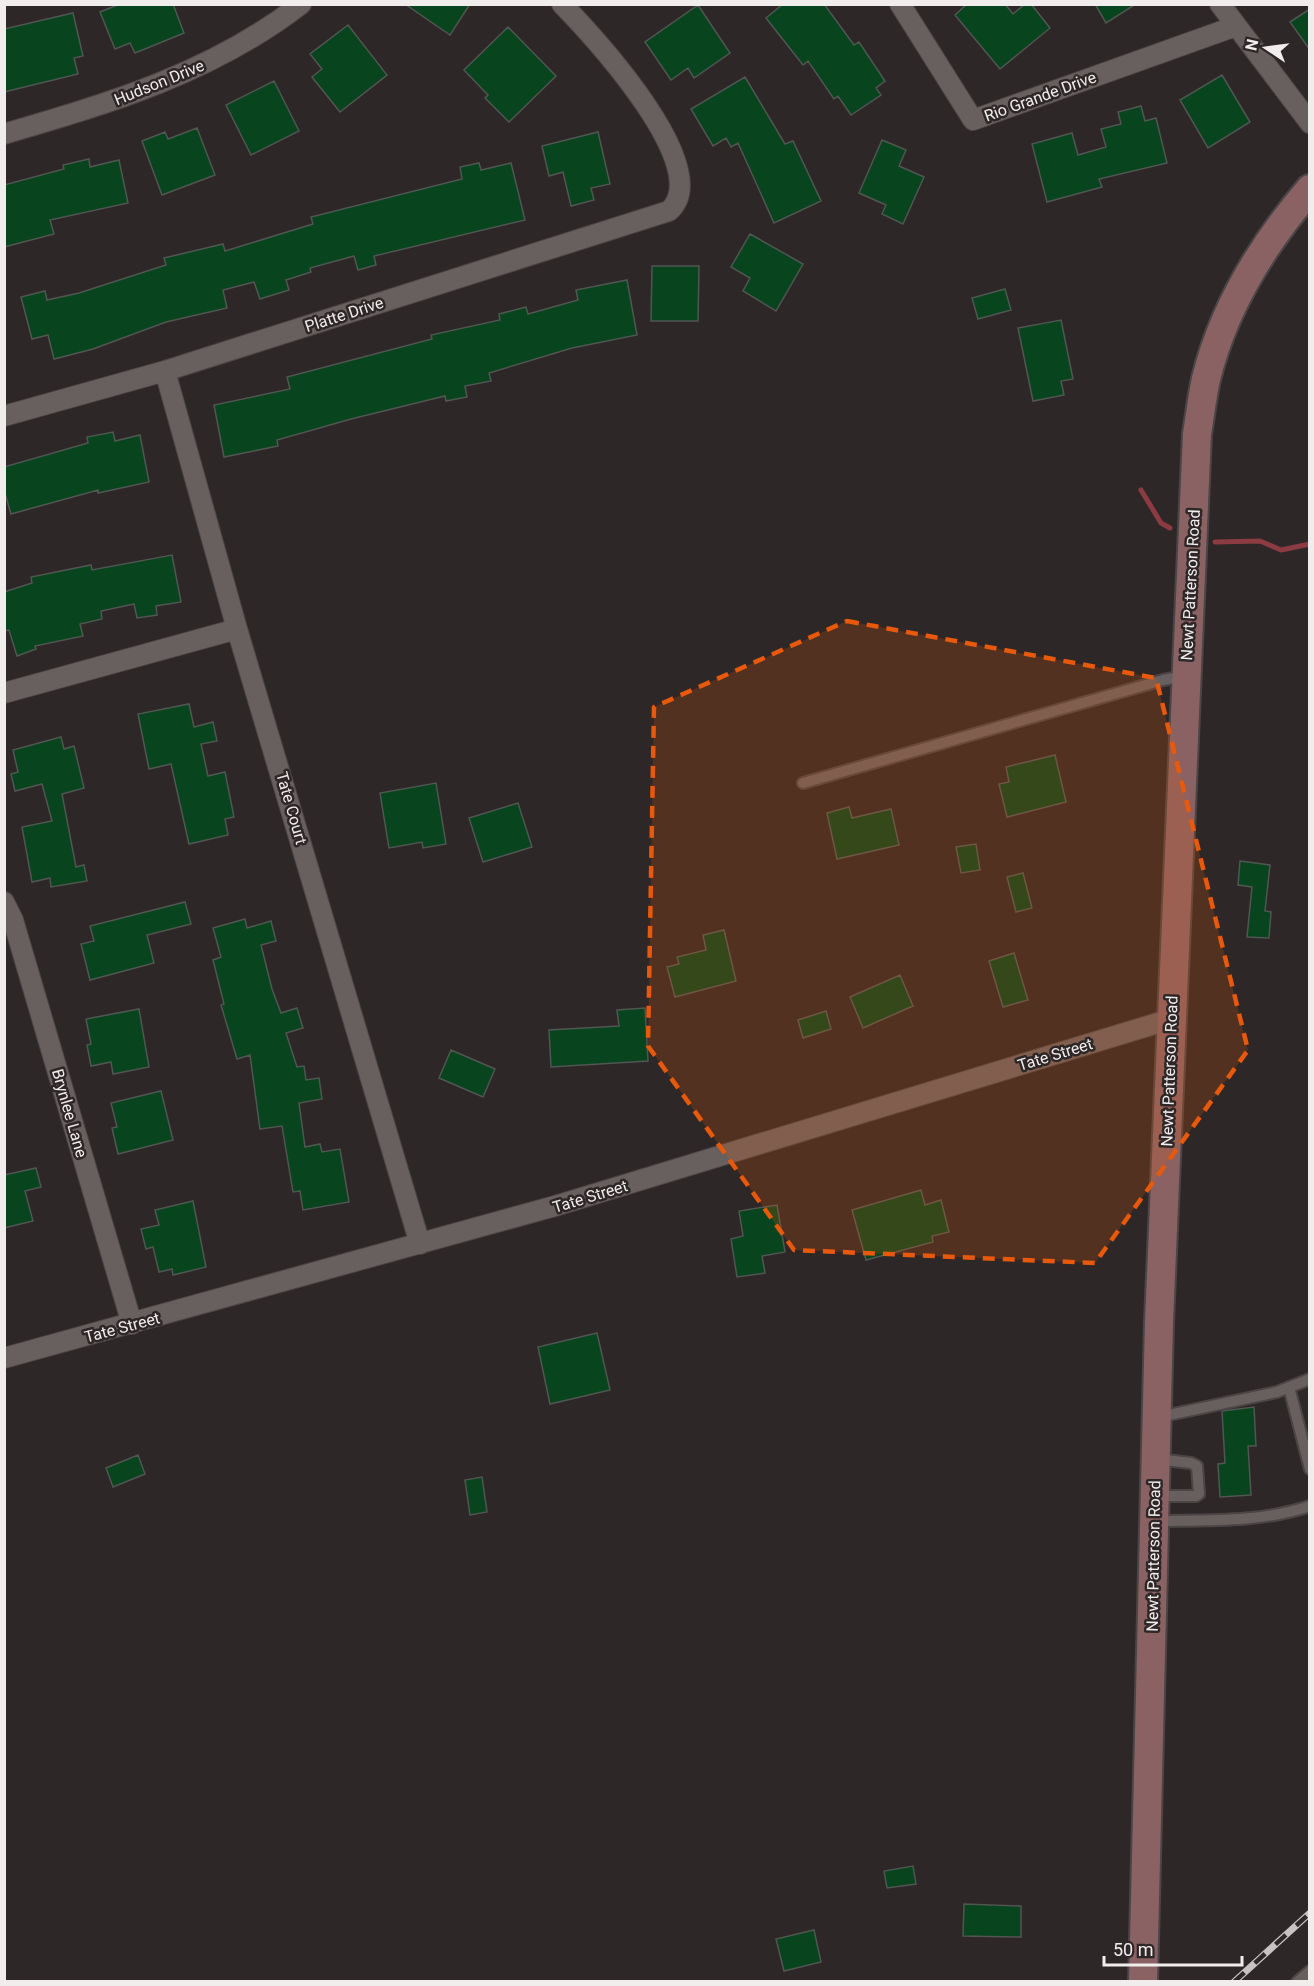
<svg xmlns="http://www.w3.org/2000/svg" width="1314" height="1986" viewBox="0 0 1314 1986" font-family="Roboto,sans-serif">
	<rect width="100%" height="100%" fill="#2e2727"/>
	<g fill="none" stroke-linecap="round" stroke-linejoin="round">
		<!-- stream -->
		<path stroke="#8c3b43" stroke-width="5" d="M1141 490 1161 523 1170 528
			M1215 542 1260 541 1281 550 1310 544"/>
	</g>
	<!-- building -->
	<path fill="#08441e" stroke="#505651" stroke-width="1.5" d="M120 4H173L184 33 135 53 130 43 115 49 100 12Z
		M405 4H470L450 35Z
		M783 4H824L854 45 859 42 885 81 876 88 881 95 851 115 838 96 834 99 808 61 803 65 766 18Z
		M967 4H1005L1013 14 1025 4H1031L1050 28 1000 69 955 15Z
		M1095 4H1136L1106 23Z
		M698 5 730 53 694 78 688 68 671 80 645 42Z
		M1310 9V50L1290 22Z
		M73 13 83 56 74 58 78 74 4 92V29Z
		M348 25 387 75 340 112 312 77 322 69 310 54Z
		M508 27 556 76 509 122 485 98 488 95 464 70Z
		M1222 75 1250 122 1208 148 1180 100Z
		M745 77 785 144 793 141 821 201 774 223 738 143 731 147 726 138 713 146 691 109Z
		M274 81 299 131 251 155 226 105Z
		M1141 106 1145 121 1156 118 1167 163 1099 179 1102 187 1047 202 1032 144 1072 133 1078 155 1106 147 1101 129 1121 124 1118 112Z
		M197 128 215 175 162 195 142 141 165 132 168 139Z
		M598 132 610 184 591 188 594 200 571 206 563 172 549 176 542 146Z
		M882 140 906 150 899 166 924 177 903 224 882 214 886 205 859 193Z
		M89 159 90 167 119 160 128 203 50 220 54 234 4 247V185L64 169 63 165Z
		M479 163 481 170 511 163 525 220 374 256 376 265 358 270 354 256 310 268 311 272 286 280 289 290 260 299 254 282 223 290 227 308 166 322 93 349 54 359 48 335 32 339 21 297 45 291 47 300 79 293 166 265 164 258 223 244 225 251 313 224 311 217 462 179 460 167Z
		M750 234 803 264 776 311 743 291 750 278 731 267Z
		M652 266H699L698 321H651Z
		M627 280 637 335 572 348 489 373 491 381 465 386 467 397 446 401 445 396 351 419 277 440 278 446 224 457 214 405 290 389 287 377 432 339 431 335 500 320 499 314 526 307 528 314 578 300 576 290Z
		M1005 289 1011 310 978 319 972 298Z
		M1061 320 1073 379 1061 381 1064 395 1033 401 1018 328Z
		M113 432 115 441 140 435 149 482 98 493V490L11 514 4 490V467L88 443 87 437Z
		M172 555 181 602 156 606 157 615 137 618 134 604 101 611 102 619 80 624 83 636 35 646 36 649 17 656 9 630 4 631V592L32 583 31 577 91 565 92 570Z
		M189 704 194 727 213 722 217 741 201 744 208 776 225 772 234 817 225 819 228 835 189 844 171 764 149 769 138 714Z
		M61 737 64 749 74 746 84 788 62 794 76 867 84 865 87 881 51 887 50 878 32 882 22 827 52 821 42 784 15 791 11 774 18 772 13 750Z
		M1055 755 1066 802 1007 817 999 784 1009 782 1006 767Z
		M436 783 446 844 423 848 422 842 389 848 380 793Z
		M518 803 532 847 483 862 469 818Z
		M849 807 852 818 891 809 899 845 837 859 827 813Z
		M976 844 980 870 961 873 956 847Z
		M1240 861 1270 865 1265 911 1271 912 1269 938 1247 937 1252 887 1238 885Z
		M1023 873 1032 908 1016 912 1007 877Z
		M185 902 191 924 147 935 154 963 90 980 81 944 94 941 90 926Z
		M245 919 247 928 271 921 276 941 261 945 272 989 281 1013 297 1008 303 1028 286 1033 297 1067 304 1066 306 1080 319 1078 322 1099 299 1103 305 1147 320 1144 322 1152 340 1149 349 1202 303 1210 300 1191 293 1192 282 1126 260 1129 250 1055 237 1059 221 1005 224 1004 213 960 221 957 213 928Z
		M724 930 736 981 675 997 667 967 679 964 677 957 706 950 703 935Z
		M1014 953 1028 1000 1003 1007 989 961Z
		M900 975 913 1006 863 1028 850 997Z
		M645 1008 648 1061 551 1067 549 1030 619 1026 617 1010Z
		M139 1009 149 1067 113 1074 111 1062 91 1066 87 1045 91 1044 86 1019Z
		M826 1011 831 1029 803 1038 798 1020Z
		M451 1050 495 1069 483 1097 439 1078Z
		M161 1091 173 1140 118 1154 112 1128 117 1127 111 1103Z
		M36 1168 41 1187 25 1191 33 1221 4 1228V1175Z
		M921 1190 925 1205 941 1200 949 1232 932 1236 933 1242 866 1260 852 1210Z
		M193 1201 206 1267 173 1275 172 1269 159 1272 153 1247 146 1249 141 1229 159 1225 155 1210Z
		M777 1205 785 1252 762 1256 765 1273 737 1277 731 1239 743 1236 739 1211Z
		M597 1333 610 1390 550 1404 538 1347Z
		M1254 1407 1256 1446H1248L1251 1495 1220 1497 1218 1464 1225 1463 1222 1411Z
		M138 1455 145 1474 113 1487 106 1468Z
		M482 1477 487 1512 470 1515 465 1480Z
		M913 1866 916 1884 887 1888 884 1871Z
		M964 1904 1021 1906V1937L963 1936Z
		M814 1930 821 1962 784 1971 776 1939Z"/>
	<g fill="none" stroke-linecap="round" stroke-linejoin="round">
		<defs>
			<path id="lane" d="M803 783 1163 680 1185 676
				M1289 1387 1310 1469
				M1159 1417 1277 1392 1310 1379
				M1155 1496H1196L1199 1494 1197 1466 1191 1463 1157 1459
				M1154 1521C1207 1520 1259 1523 1310 1506
				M1297 1982 1310 1971"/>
			<path id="street" d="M900 4 973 120 1236 26
				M1220 4 1310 123
				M4 134C110 103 212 73 301 4
				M165 371 237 629 420 1244
				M4 416 165 371 669 211C717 169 592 35 562 4
				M4 693 237 629
				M4 902 13 920 132 1324
				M4 1358 555 1206 1171 1019"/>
			<path id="secondary" d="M1143 1982 1159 1322 1197 434C1200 416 1202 397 1206 379 1223 309 1263 244 1310 189"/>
		</defs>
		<!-- lane casing -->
		<use href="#lane" stroke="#4b4545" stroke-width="14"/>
		<!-- street casing -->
		<use href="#street" stroke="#4b4545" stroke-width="22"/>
		<!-- secondary casing -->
		<use href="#secondary" stroke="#4b4545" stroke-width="32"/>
		<!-- lane -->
		<use href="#lane" stroke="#685f5f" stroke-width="10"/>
		<!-- street -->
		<use href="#street" stroke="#685f5f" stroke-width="20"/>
		<!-- secondary -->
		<use href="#secondary" stroke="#8a6264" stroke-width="28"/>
		<defs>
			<path id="rail" d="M1234 1982 1310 1913"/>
		</defs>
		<!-- rail casing -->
		<use href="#rail" stroke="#c8c3c3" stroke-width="7"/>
		<!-- rail -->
		<use href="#rail" stroke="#2e2727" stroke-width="4.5" stroke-dasharray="14" stroke-linecap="butt"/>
	</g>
	<!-- marked area -->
	<path fill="#e8590c" fill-opacity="0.2" stroke="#e8590c" stroke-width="4.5" stroke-dasharray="12 8" stroke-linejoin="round" d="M847 621 1156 678 1248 1050 1095 1263 794 1250 648 1046 654 707Z"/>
	<g text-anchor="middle" stroke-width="5" stroke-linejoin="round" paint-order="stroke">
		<!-- street labels -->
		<g font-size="16" fill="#f2eded" stroke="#2e2727">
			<text transform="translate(159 82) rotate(-22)" y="6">Hudson Drive</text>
			<text transform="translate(1040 96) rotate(-20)" y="6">Rio Grande Drive</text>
			<text transform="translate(344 314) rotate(-18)" y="6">Platte Drive</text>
			<text transform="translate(1190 585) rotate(-87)" y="6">Newt Patterson Road</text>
			<text transform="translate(292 808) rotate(74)" y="6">Tate Court</text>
			<text transform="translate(1055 1054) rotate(-17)" y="6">Tate Street</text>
			<text transform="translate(1169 1071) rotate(-88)" y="6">Newt Patterson Road</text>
			<text transform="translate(70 1113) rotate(74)" y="6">Brynlee Lane</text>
			<text transform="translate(590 1196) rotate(-17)" y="6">Tate Street</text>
			<text transform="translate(122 1327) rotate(-15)" y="6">Tate Street</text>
			<text transform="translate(1153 1556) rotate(-89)" y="6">Newt Patterson Road</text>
		</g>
	</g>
	<!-- border -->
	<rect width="1314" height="1986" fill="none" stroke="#f2eded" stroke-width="12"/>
	<!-- north arrow -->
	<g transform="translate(1266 48) rotate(283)" stroke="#2e2727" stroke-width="4.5" paint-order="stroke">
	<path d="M0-4.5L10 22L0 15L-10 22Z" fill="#f2eded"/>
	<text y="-9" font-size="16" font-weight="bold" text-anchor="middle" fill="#f2eded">N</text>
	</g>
	<!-- scale -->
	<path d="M1104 1956v9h138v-9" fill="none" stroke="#f2eded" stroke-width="3"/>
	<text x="1113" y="1956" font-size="18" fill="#f2eded" stroke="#2e2727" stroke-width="4.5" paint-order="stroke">50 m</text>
</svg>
